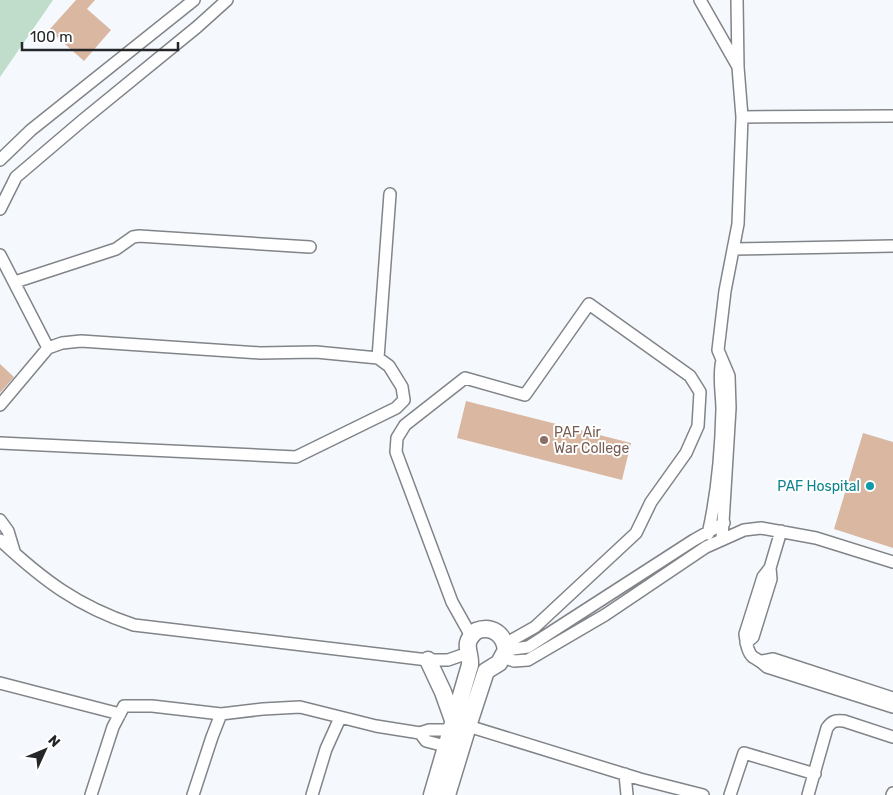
<svg xmlns="http://www.w3.org/2000/svg" width="893" height="795" viewBox="0 0 893 795" font-family="Rubik,sans-serif">
	<rect width="100%" height="100%" fill="#f5f9fe"/>
	<!-- green -->
	<path fill="#bfddca" d="M0 0H53L0 77Z"/>
	<!-- building -->
	<path fill="#d9b7a0" d="M76 0H95L87 9 111 30 84 61 49 30Z
		M0 364 14 377 0 393Z
		M466 401 631 443 622 480 457 438Z
		M863 433 893 442V548L834 529Z"/>
	<g fill="none" stroke-linecap="round" stroke-linejoin="round">
		<defs>
			<path id="street" d="M700 0 737 65
				M742 117 893 116
				M0 160 31 130 194 0
				M0 209 16 177 83 120 197 27 227 0
				M733 249 893 246
				M0 255 48 348
				M15 282 116 249 133 237 139 236 310 247
				M378 358 390 194
				M0 405 48 348 62 343 81 341 260 353 316 352 378 358 389 366 402 387 404 400 396 408 296 457 0 443
				M0 520 8 531 14 551
				M708 534C717 495 721 451 722 410 722 393 718 377 722 360
				M722 539 730 408 729 376 718 350 725 291 738 224 742 117 738 67 737 0
				M0 540C43 580 77 606 134 625L428 660H448L468 653
				M770 568 763 577 745 634C746 641 747 652 753 657 758 660 762 662 767 667L893 707
				M471 636 452 602 396 452 397 438 405 425 465 378 525 395 589 304 690 376 700 392 698 426 686 453 651 502 636 533 535 627 505 644
				M746 643 753 637 771 579 770 568 781 531
				M506 650 528 647 694 540 724 523
				M503 657 514 661 528 660 605 615 706 547 744 530 761 528 816 538 893 562
				M762 661 773 659 893 698
				M0 683 120 714
				M468 726 640 779 703 795
				M420 733 426 741 445 746
				M625 774 627 795
				M91 795 113 727 124 706H152L221 714 263 709 300 707 376 726 420 733 429 730H450
				M193 795 212 737 221 714
				M312 795 326 749 340 718
				M730 795 744 753 815 774
				M808 795 827 728C832 721 835 720 844 721L893 737
				M892 795 893 793"/>
			<path id="secondary" d="M428 660 443 692 453 720
				M432 795 470 665C471 650 461 645 476 631 492 625 504 634 506 650L499 663 486 671 468 726 447 795"/>
		</defs>
		<!-- street casing -->
		<use href="#street" stroke="#818488" stroke-width="14"/>
		<!-- secondary casing -->
		<use href="#secondary" stroke="#818488" stroke-width="19"/>
		<!-- street -->
		<use href="#street" stroke="#fff" stroke-width="11"/>
		<!-- secondary -->
		<use href="#secondary" stroke="#fff" stroke-width="16"/>
	</g>
	<!-- markers -->
	<circle fill="#8d6e63" stroke="#fff" stroke-width="2" cx="544" cy="440" r="5"/>
	<circle fill="#0f9aa8" stroke="#fff" stroke-width="2" cx="870" cy="486" r="5"/>
	<g text-anchor="middle" stroke-width="4" stroke-linejoin="round" paint-order="stroke">
		<!-- education labels -->
		<g font-size="14" fill="#785e54" stroke="#fff" text-anchor="start">
			<text x="554" y="437">PAF Air<tspan x="554" dy="16">War College</tspan></text>
		</g>
		<!-- culture labels -->
		<g font-size="14" fill="#0d838f" stroke="#fff" text-anchor="end">
			<text x="860" y="491">PAF Hospital</text>
		</g>
	</g>
	<!-- north arrow -->
	<g transform="translate(45 750) rotate(46)" stroke="#ffffff" stroke-width="4" paint-order="stroke">
	<path d="M0-4L9 19L0 12L-9 19Z" fill="#252628"/>
	<text y="-8" font-size="14" font-weight="bold" text-anchor="middle" fill="#252628">N</text>
	</g>
	<!-- scale -->
	<path d="M22 42v8h156v-8" fill="none" stroke="#252628" stroke-width="2.5"/>
	<text x="30" y="42" font-size="15" fill="#252628" stroke="#ffffff" stroke-width="4" paint-order="stroke">100 m</text>
</svg>
